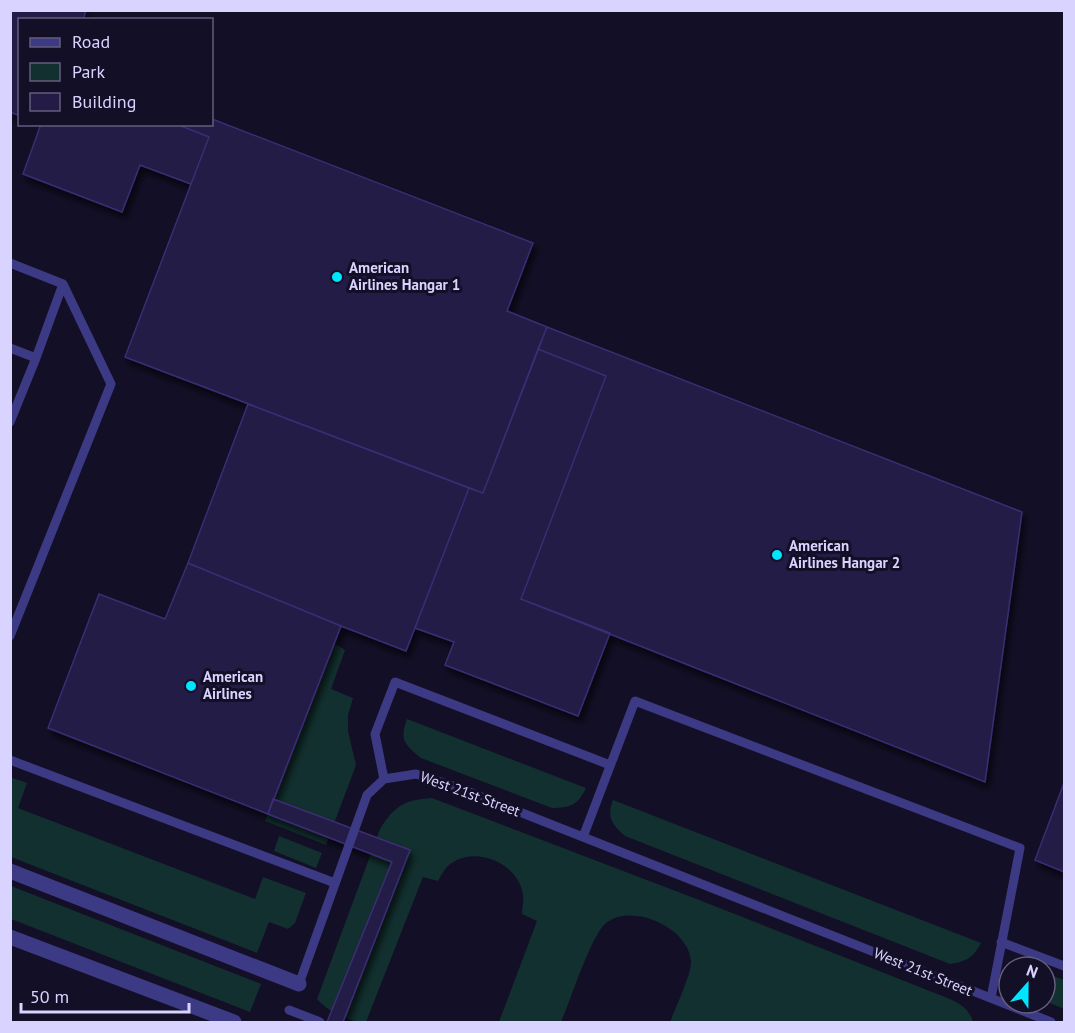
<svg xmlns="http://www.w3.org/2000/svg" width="1075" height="1033" viewBox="0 0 1075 1033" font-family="'PT Sans',sans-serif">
	<defs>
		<filter id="shadow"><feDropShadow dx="3.5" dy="6" stdDeviation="3" flood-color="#0009"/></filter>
	</defs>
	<rect width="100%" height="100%" fill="#130f26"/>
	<!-- green -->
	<path fill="#12302f" d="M334 643 345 650 331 689 353 698 348 715V731L356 765 326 845 265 821Z
		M407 719 586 788C578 805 570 808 552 808L421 758C405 745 399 740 407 719Z
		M10 777 27 783 18 808 255 899 263 877 306 893 295 923 288 929 269 922 257 953 11 857Z
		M432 798 694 898 950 999C961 1004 970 1010 973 1022H670C675 1009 691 975 691 962 690 928 632 902 606 923 591 935 570 1002 561 1022H499L537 921 522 914C522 908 524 901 523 895 519 863 474 844 449 865 444 869 441 876 438 881L423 877 366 1022C348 1022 329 1012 317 999L380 829C395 805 405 800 432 798Z
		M613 800 981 943C974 957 966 962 950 964L625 836C613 825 606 818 613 800Z
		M279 836 322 853 316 868 274 851Z
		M11 886 261 984 250 1012 11 919Z
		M1045 973 1064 980V1009L1045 1001Z"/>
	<!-- building -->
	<path fill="#241b47" stroke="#3b2d73" stroke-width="1.5" filter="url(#shadow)" d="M10 10H86L83 20H20V116L10 112Z
		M212 119 533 243 507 311 547 327 483 493 125 357 209 137 176 124H212Z
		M41 124H176L209 137 191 184 140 165 122 212 23 174Z
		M547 327 1022 512 985 782 521 599 606 376 538 349Z
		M538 349 606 376 521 599 610 633 578 716 445 665 454 642 415 628 469 488 483 493Z
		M248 404 469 488 406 651 341 626 188 563Z
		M188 563 341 626 268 814 48 728 99 594 165 619Z
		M1064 783V872L1035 860Z
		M273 799 410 850 343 1022H327L392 862 268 814Z"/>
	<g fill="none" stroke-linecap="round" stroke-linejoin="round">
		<!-- service -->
		<path stroke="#3d3a85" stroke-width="9" d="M10 263 63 284
			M10 348 36 358 10 422
			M36 358 63 284
			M10 636 111 384 63 284
			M10 760 335 883
			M384 779 375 734 395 682 610 765
			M583 837 635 701 1020 848 991 998
			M1001 942 1064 966
			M299 984 367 795 384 779 416 774 459 788 1051 1022
			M289 1010 320 1022"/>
		<!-- tertiary -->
		<path stroke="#3d3a85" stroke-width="15" d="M10 871 299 984
			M10 937 234 1022"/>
	</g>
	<!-- markers -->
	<g fill="#00e5ff" stroke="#130f26" stroke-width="2">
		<circle cx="337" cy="277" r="6"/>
		<circle cx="777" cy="555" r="6"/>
		<circle cx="191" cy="686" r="6"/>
	</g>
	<g text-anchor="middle" stroke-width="6" stroke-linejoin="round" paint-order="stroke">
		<!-- poi labels -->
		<g font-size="15" font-weight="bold" fill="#d9d4ff" stroke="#130f26" text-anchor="start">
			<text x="349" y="273">American<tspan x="349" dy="17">Airlines Hangar 1</tspan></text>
			<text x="789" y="551">American<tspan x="789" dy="17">Airlines Hangar 2</tspan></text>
			<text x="203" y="682">American<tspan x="203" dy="17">Airlines</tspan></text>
		</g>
		<!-- street labels -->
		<g font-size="15" fill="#d9d4ff" stroke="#130f26">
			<text transform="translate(470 794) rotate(20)" y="5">West 21st Street</text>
			<text transform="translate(923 972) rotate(22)" y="5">West 21st Street</text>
		</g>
	</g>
	<!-- border -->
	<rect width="1075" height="1033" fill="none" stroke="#d9d4ff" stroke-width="24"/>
	<!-- legend -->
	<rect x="18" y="18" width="195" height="108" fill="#130f26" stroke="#625e7d" stroke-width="1.5"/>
	<rect x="30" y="38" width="30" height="9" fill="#3d3a85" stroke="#625e7d" stroke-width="1.5"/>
	<text x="72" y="48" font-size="18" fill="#d9d4ff">Road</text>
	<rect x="30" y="63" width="30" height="18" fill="#12302f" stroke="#625e7d" stroke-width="1.5"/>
	<text x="72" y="78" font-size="18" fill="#d9d4ff">Park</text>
	<rect x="30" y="93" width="30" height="18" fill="#241b47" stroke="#625e7d" stroke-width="1.5"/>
	<text x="72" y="108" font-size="18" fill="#d9d4ff">Building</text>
	<!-- north arrow -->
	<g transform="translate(1027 985) rotate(21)"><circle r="28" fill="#130f26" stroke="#625e7d" stroke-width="1.5"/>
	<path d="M0-4.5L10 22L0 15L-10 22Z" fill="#00e5ff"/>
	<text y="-9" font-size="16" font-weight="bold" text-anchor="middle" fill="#d9d4ff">N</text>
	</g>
	<!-- scale -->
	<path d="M21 1003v9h168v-9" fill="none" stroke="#d9d4ff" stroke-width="3"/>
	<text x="30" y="1003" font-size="18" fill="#d9d4ff" stroke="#130f26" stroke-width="4.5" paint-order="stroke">50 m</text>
</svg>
